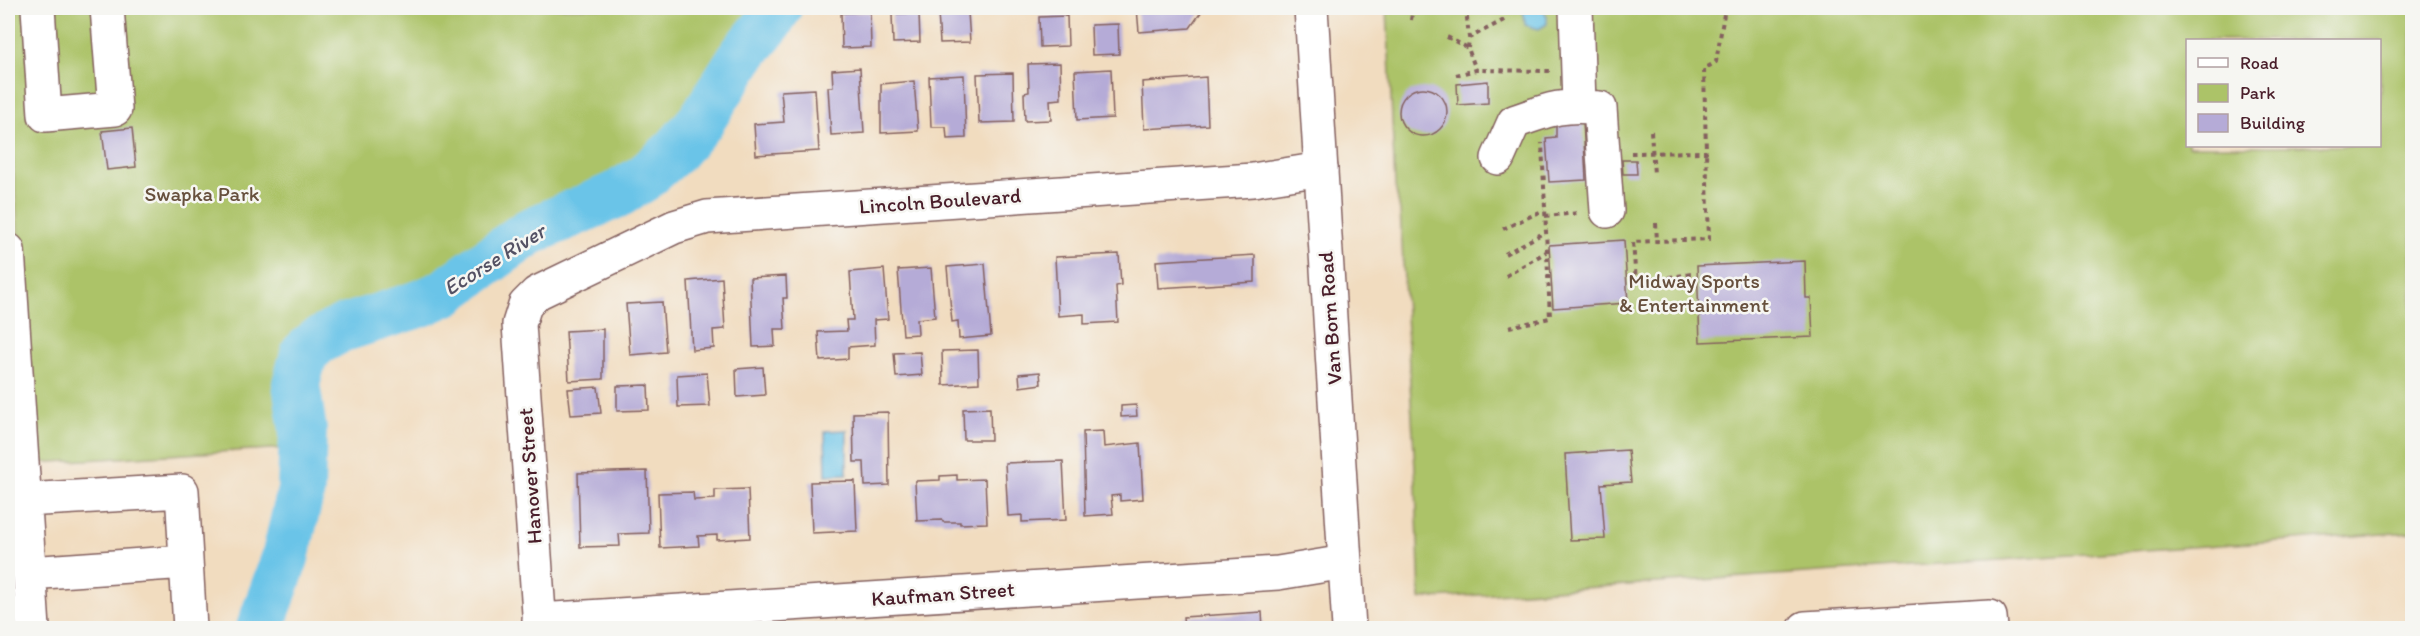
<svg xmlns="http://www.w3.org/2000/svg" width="2420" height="636" viewBox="0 0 2420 636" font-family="Itim,sans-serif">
	<rect width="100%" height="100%" fill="#f6f6f2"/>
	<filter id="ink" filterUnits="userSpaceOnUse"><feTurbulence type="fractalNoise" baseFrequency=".0167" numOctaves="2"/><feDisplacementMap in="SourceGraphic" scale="12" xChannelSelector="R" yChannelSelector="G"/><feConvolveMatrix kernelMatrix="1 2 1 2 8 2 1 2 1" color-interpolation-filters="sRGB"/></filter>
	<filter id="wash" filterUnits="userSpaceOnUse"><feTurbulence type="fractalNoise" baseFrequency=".008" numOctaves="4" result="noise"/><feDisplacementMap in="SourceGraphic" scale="24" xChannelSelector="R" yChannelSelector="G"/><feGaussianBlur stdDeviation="1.35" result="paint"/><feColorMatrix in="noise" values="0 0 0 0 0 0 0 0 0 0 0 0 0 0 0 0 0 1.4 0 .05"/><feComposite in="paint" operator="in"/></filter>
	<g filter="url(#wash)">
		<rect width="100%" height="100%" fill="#f1dcbf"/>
		<!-- green -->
		<path fill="#acc368" stroke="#7b714a" stroke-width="1.5" fill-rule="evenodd" d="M8 8H778C767 26 752 41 740 58 727 79 716 100 702 120 681 150 652 174 621 192 592 208 558 215 529 232 494 252 465 283 428 300 395 316 325 323 304 354 286 380 303 419 304 447L35 463 8 96Z
			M1387 8H2412V532L1420 599 1416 486 1400 211 1395 186ZM2188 40H2380V146H2188Z"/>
		<!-- water -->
		<path fill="#6ac4e8" stroke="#5a728a" stroke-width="1.5" d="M1519 8H1542L1547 16V24L1539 29 1525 25 1524 14Z
			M847 430V474L826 475 825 431Z"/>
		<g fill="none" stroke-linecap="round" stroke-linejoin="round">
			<!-- river -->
			<path stroke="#6ac4e8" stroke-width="48" d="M260 628 285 558 301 490 303 430 296 384 304 354 317 342 341 329 422 303 444 293 529 232 618 194 644 178 676 150 701 121 742 56 769 23 778 8"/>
		</g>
		<g id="blocks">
			<!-- building -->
			<path fill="#b5abd7" d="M1137 8H1204L1190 28 1139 32Z
				M870 12 871 47 842 48 841 13Z
				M968 12 970 42 940 43 938 13Z
				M919 13 920 42 893 43 892 14Z
				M1067 16 1068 46 1040 47 1039 17Z
				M1118 24 1119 54 1092 55 1091 25Z
				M1060 63 1061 99 1050 100 1051 120 1025 121 1024 93 1029 92 1028 64Z
				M860 68 864 133 831 135 828 87H833L832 70Z
				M1111 69 1113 118 1077 120 1075 71Z
				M1013 73 1014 122 979 123 977 74Z
				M964 75 966 138 947 139 946 127H931L929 77Z
				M1206 77 1208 125 1144 129 1142 82Z
				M914 81 918 131 881 133V84Z
				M1488 81V103L1458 105 1457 84Z
				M1399 112a24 24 0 1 1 48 0a24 24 0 1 1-48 0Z
				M815 89 819 151 756 155 754 124 784 122 781 91Z
				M1583 121 1586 180 1549 182 1546 138 1556 137V123Z
				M132 128 136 167 107 170 102 131Z
				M1622 160H1636L1637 174H1623Z
				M1624 240 1628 303 1553 308 1549 245Z
				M1119 254 1121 285 1116 286 1118 322 1084 324V314L1058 316 1055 257Z
				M1255 255V282L1158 288 1156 261Z
				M1805 261 1806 298H1811L1813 337 1700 342 1697 266Z
				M985 264 991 336 959 339 958 321 952 322 947 267Z
				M931 268 935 317 917 319 918 334 903 335 898 270Z
				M884 269 888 319 874 320 875 345 848 347V359L820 361 818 332 847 331 846 320H853L850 272Z
				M786 276 787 298H783L785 329H774L775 346 753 347 750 278Z
				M722 278 725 329 713 330 714 348 692 350 688 281Z
				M662 302 666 352 630 355 626 304Z
				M603 329V379L569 381 566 331Z
				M978 350 979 383 943 385 942 351Z
				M920 352 922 375 896 377 894 353Z
				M763 367 765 395 737 397 736 369Z
				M1040 372 1041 384 1020 387 1019 374Z
				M707 373 710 406 678 407 677 375Z
				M648 385 649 410 617 411V386Z
				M598 387 601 413 571 415 568 389Z
				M1136 405 1137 416 1121 417V406Z
				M990 408 991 440H964L963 409Z
				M888 412 889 485 865 486 864 462H854L853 413Z
				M1103 431 1104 447 1140 443 1143 499 1120 501V495L1111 496 1113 514 1085 516 1083 432Z
				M1628 450 1631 482 1601 484 1605 539 1570 540 1565 454Z
				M1063 461 1066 520 1022 522V515L1008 516 1005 463Z
				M647 471 649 533 619 534 620 546 580 547 578 473Z
				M957 475V480L985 479 987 523 960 524V522H943L942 520 917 521 915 481 940 480V476Z
				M855 481 857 531 812 533 810 482Z
				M748 489 750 538 717 540V535L698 536 699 546 660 548 658 493 693 492 694 500 715 499V490Z
				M8 548H9L10 567 14 566 17 599 8 600Z
				M1262 612 1263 628H1184L1183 617Z"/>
		</g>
	</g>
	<g filter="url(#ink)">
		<use href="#blocks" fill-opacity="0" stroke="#84615f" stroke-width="1.5"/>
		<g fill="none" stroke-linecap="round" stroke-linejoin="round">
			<defs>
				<path id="minor" d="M38 8 45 115 115 109 107 8
					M1576 8 1579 105
					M1498 158 1514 122C1547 110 1564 103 1600 108L1607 211
					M8 250 33 628
					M24 500 182 491 190 628
					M29 573 186 562
					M539 620 1278 573 1345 562
					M540 628 519 324 525 305 537 293 674 227 707 217 1253 180 1321 169
					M1805 628 1990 617 1991 628"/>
				<path id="major" d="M1311 8 1349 628"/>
			</defs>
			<!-- minor casing -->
			<use href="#minor" stroke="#84615f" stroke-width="36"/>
			<!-- major casing -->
			<use href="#major" stroke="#84615f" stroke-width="36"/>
			<!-- path -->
			<path stroke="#84615f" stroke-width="4" stroke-dasharray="4.5 4.5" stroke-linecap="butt" d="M1466 8 1469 38
				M1411 20 1413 8
				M1447 37 1468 48 1476 70
				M1468 48 1469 38 1508 18
				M1456 75 1476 70 1550 71
				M1651 131 1654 174
				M1631 153 1706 152 1704 69 1716 62 1725 8
				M1545 216 1580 213
				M1656 223 1657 241
				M1503 229 1544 210
				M1505 254 1545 232
				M1691 274 1636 282 1633 242 1709 239 1706 152
				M1506 276 1546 252
				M1509 327 1550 318 1542 143"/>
			<!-- minor -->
			<use href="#minor" stroke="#fff" stroke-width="33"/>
			<!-- major -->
			<use href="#major" stroke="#fff" stroke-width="33"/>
		</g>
	</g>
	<g text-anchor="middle" stroke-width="5" stroke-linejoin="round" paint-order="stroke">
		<!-- park labels -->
		<g font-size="21" fill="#67503d" stroke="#f6f6f2">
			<text x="202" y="201">Swapka Park</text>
			<text x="1694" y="288">Midway Sports<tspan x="1694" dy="24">&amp; Entertainment</tspan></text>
		</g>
		<!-- street labels -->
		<g font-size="21" fill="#4a1f2b" stroke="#f6f6f2">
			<text transform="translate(940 201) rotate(-4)" y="7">Lincoln Boulevard</text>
			<text transform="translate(1330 318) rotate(-94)" y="7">Van Born Road</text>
			<text transform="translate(530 476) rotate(-94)" y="7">Hanover Street</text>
			<text transform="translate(943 594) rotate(-4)" y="7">Kaufman Street</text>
		</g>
		<!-- water labels -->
		<g font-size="22" font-style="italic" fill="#545164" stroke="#f6f6f2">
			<text transform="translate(494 259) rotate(-32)" y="8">Ecorse River</text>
		</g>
	</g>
	<!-- margin -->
	<rect width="2420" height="636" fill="none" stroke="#f6f6f2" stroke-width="30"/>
	<!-- legend -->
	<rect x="2186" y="39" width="195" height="108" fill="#f6f6f2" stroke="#b1a0a2" stroke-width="1.5"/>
	<rect x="2198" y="58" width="30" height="9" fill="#ffffff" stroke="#b1a0a2" stroke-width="1.5"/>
	<text x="2240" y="69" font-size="18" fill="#4a1f2b">Road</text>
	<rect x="2198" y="84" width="30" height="18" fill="#acc368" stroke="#b1a0a2" stroke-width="1.5"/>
	<text x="2240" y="99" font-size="18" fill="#4a1f2b">Park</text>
	<rect x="2198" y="114" width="30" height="18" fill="#b5abd7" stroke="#b1a0a2" stroke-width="1.5"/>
	<text x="2240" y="129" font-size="18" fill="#4a1f2b">Building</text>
</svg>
